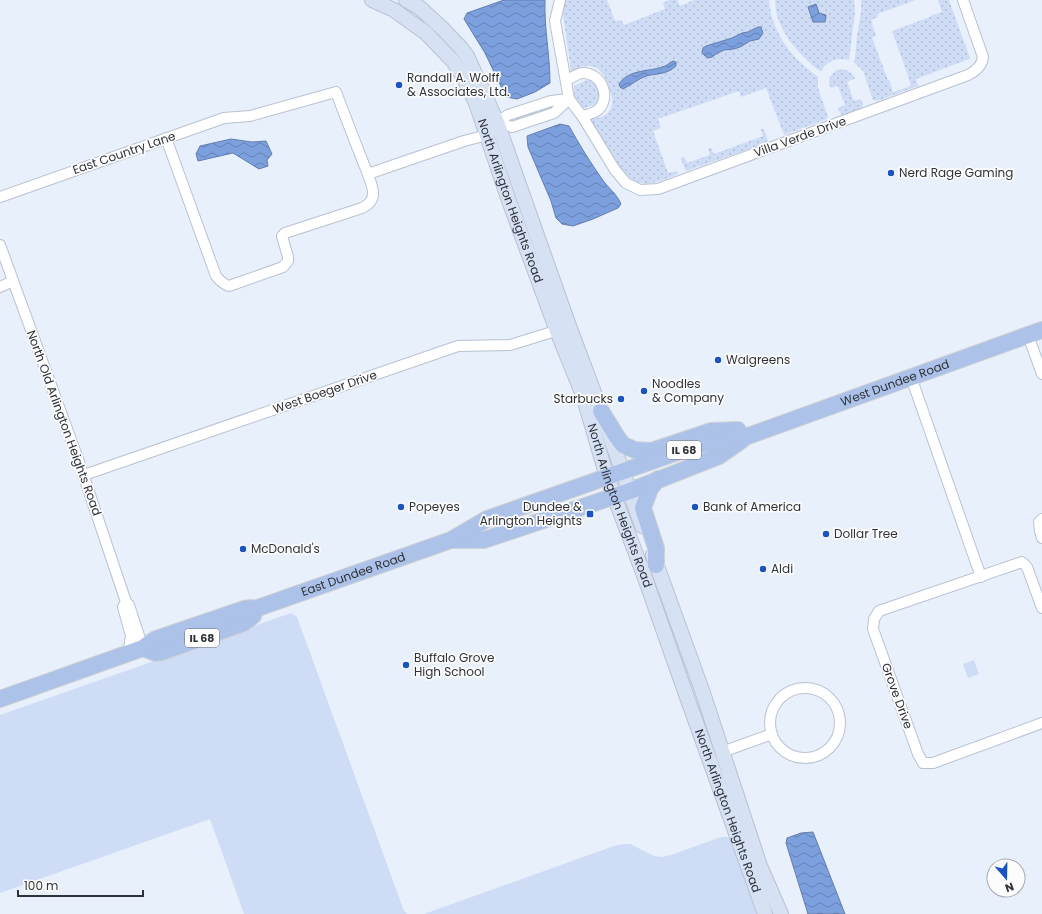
<svg xmlns="http://www.w3.org/2000/svg" width="1042" height="914" viewBox="0 0 1042 914" font-family="Poppins,sans-serif">
	<defs>
		<pattern id="grass-dots" width="8" height="8" patternUnits="userSpaceOnUse"><rect width="8" height="8" fill="#cedcf6"/><path d="M2 2h.1M6 6h.1" fill="none" stroke="#b1bdd4" stroke-width="1.8" stroke-linecap="round"/></pattern>
		<pattern id="water-waves" width="16" height="10" patternUnits="userSpaceOnUse"><rect width="16" height="10" fill="#7c9fde"/><path d="M0 5q4-4 8 0t8 0" fill="none" stroke="#6682b5"/></pattern>
	</defs>
	<rect width="100%" height="100%" fill="#e8f0fc"/>
	<!-- grass -->
	<path fill="url(#grass-dots)" d="M565 0H607L615 21 621 20 624 25 665 9 663 3 669 0H677L680 6 694 0H769C770 21 781 41 794 56 801 64 810 71 818 77V88L828 117 827 119 784 135 766 88 741 97 739 91 658 119 661 128 653 131 668 173 677 171 678 173 676 175C655 183 642 190 624 173L590 125 589 120 590 117 593 116 595 118C607 118 614 108 612 97 611 93 609 89 608 85 603 71 597 63 580 67L581 69 572 72 571 70 563 15V9Z
		M775 0H854L855 12 849 60C837 57 827 61 821 71L818 70C797 52 775 29 775 0Z
		M861 0H916L877 14 878 17 871 20 876 36 872 38 888 80H889L893 92 911 86 907 73 892 31 930 17V16L942 12 938 0H949L970 58 969 59 916 79 918 86 877 101 873 100 863 71 854 62C856 53 856 44 857 36 859 23 862 12 861 0Z
		M841 69C848 70 852 72 855 78L854 79 847 82 854 101 860 99 861 100 863 104 861 108 843 115 840 113 838 109V108L845 105 838 86 831 88 829 84C829 76 833 71 841 69Z
		M589 79 595 83 601 98 599 103 585 108H582C577 102 572 94 574 86Z
		M554 103 555 107 513 123 510 122 511 119Z
		M762 129H764L768 141 767 143 686 171 681 159 682 157H684L687 163 710 155 708 149 710 148H711L714 154 763 136 761 130Z"/>
	<!-- park -->
	<path fill="#cedcf6" d="M291 613 297 617 404 911 407 914H244L210 819 0 893V715Z
		M974 660 979 674 968 678 963 664Z
		M721 837H728L733 839 760 914H424L614 846 623 844H630L654 856 662 857 671 855Z"/>
	<!-- water -->
	<path fill="url(#water-waves)" stroke="#657fac" d="M504 0H545C544 28 550 55 550 83L535 92 517 99 506 97 485 53 464 19 467 13Z
		M816 4 819 13 826 15 825 22H813L808 7Z
		M758 27H761L763 33 759 39 750 41 740 47 734 49 724 50 716 54 712 57 708 58 704 55 702 52 703 48 706 46 732 38 742 33 748 32Z
		M673 61 676 62V66C666 75 658 73 646 76 638 79 631 85 623 89L620 87 619 84C629 69 648 72 662 67 667 66 669 63 673 61Z
		M560 124 569 126C579 144 590 162 602 179 608 188 617 194 621 204L618 208 593 219 573 226 562 224 556 218 551 201 528 147 527 136Z
		M231 139 252 142 266 141 272 154 267 160 268 166 259 169 233 153 198 161 196 154 200 146Z
		M813 832 845 914H808L786 843 787 838 801 833Z"/>
	<g fill="none" stroke-linecap="round" stroke-linejoin="round">
		<defs>
			<path id="street" d="M560 0 555 21 569 99 582 116 615 170 626 183 640 190 658 189 968 75C976 71 982 66 983 57L963 0
				M566 81C571 78 578 73 583 73 601 73 611 96 599 109 595 113 587 115 582 116
				M569 99 554 113 512 127 497 122 508 115 551 101Z
				M368 174 464 141 487 135 491 130
				M0 197 224 118 250 116 336 92C345 116 354 139 363 162 366 170 374 187 373 194 373 201 368 205 362 208L285 233 282 236 288 257V261L283 267 229 286C223 284 220 281 216 276L166 138
				M0 245 78 459 126 602 129 605 143 648
				M0 287 13 281
				M1028 335 1042 374
				M911 377 981 577
				M84 475 458 346 510 345 562 329
				M1042 519 1039 522 1040 531 1042 538
				M126 602 123 607 131 636 128 654
				M1042 608 1027 567 1022 562 879 611 874 619 873 629 918 754 923 763H933L1042 723
				M770 723a35 35 0 1 1 70 0a35 35 0 1 1-70 0Z
				M722 752 772 734"/>
			<g id="secondary">
				<path id="s1" d="M372 0 394 10 426 33 453 61 464 78 476 103 508 198 557 331 583 395 607 477 645 578 688 700 765 914"/>
				<path d="M406 0 420 8 443 29 461 48 467 56 497 122 569 326 601 411 642 526"/>
				<path d="M653 555 703 693 760 866 781 914"/>
			</g>
			<g id="primary">
				<path d="M601 411 617 437 623 445 635 450 651 451 711 431 738 430"/>
				<path d="M453 540H484L630 491 719 456 742 440"/>
				<path d="M656 565V548L643 508 650 489 658 479"/>
				<path d="M143 648 156 653 162 652 244 623 253 616 255 609"/>
				<path id="s2" d="M0 699 143 648 151 642 156 639 244 609 251 608 255 609 451 540 487 519 695 446 748 436 1042 330"/>
			</g>
		</defs>
		<!-- street casing -->
		<use href="#street" stroke="#b9c2d0" stroke-width="12"/>
		<!-- secondary casing -->
		<use href="#secondary" stroke="#b9c2d0" stroke-width="16"/>
		<!-- primary casing -->
		<use href="#primary" stroke="#d1d2d3" stroke-width="18"/>
		<!-- street -->
		<use href="#street" stroke="#fff" stroke-width="10"/>
		<!-- secondary -->
		<use href="#secondary" stroke="#d6e1f4" stroke-width="14"/>
		<!-- primary -->
		<use href="#primary" stroke="#acc2e9" stroke-width="16"/>
	</g>
	<!-- markers -->
	<g fill="#1b54c0" stroke="#fcfcfc" stroke-width="1.5">
		<circle cx="399" cy="85" r="4"/>
		<circle cx="891" cy="173" r="4"/>
		<circle cx="718" cy="360" r="4"/>
		<circle cx="644" cy="391" r="4"/>
		<circle cx="621" cy="399" r="4"/>
		<circle cx="401" cy="507" r="4"/>
		<circle cx="695" cy="507" r="4"/>
		<rect x="586" y="510" width="8" height="8" rx="2"/>
		<circle cx="826" cy="534" r="4"/>
		<circle cx="243" cy="549" r="4"/>
		<circle cx="763" cy="569" r="4"/>
		<circle cx="406" cy="665" r="4"/>
	</g>
	<g text-anchor="middle" stroke-width="3.5" stroke-linejoin="round" paint-order="stroke">
		<!-- shield labels -->
		<g fill="#fcfcfc" stroke="#6c6f74" stroke-width="1">
			<rect x="667" y="441" width="34" height="18" rx="3"/>
			<rect x="185" y="629" width="34" height="18" rx="3"/>
		</g>
		<g font-size="11" font-weight="bold" fill="#2f3339">
			<text x="684" y="454">IL 68</text>
			<text x="202" y="642">IL 68</text>
		</g>
		<!-- poi labels -->
		<g font-size="12" fill="#2f3339" stroke="#fcfcfc" text-anchor="start">
			<text x="407" y="82">Randall A. Wolff<tspan x="407" dy="14">&amp; Associates, Ltd.</tspan></text>
			<text x="899" y="177">Nerd Rage Gaming</text>
			<text x="726" y="364">Walgreens</text>
			<text x="652" y="388">Noodles<tspan x="652" dy="14">&amp; Company</tspan></text>
			<text x="613" y="403" text-anchor="end">Starbucks</text>
			<text x="409" y="511">Popeyes</text>
			<text x="582" y="511" text-anchor="end">Dundee &amp;<tspan x="582" dy="14">Arlington Heights</tspan></text>
			<text x="703" y="511">Bank of America</text>
			<text x="834" y="538">Dollar Tree</text>
			<text x="251" y="553">McDonald's</text>
			<text x="771" y="573">Aldi</text>
			<text x="414" y="662">Buffalo Grove<tspan x="414" dy="14">High School</tspan></text>
		</g>
		<!-- street labels -->
		<g font-size="12" fill="#2f3339" stroke="#fcfcfc">
			<text transform="translate(800 137) rotate(-20)" y="4">Villa Verde Drive</text>
			<text transform="translate(124 153) rotate(-19)" y="4">East Country Lane</text>
			<text dy="4" stroke="none"><textPath href="#s1" startOffset="254">North Arlington Heights Road</textPath></text>
			<text dy="4" stroke="none"><textPath href="#s2" startOffset="952">West Dundee Road</textPath></text>
			<text transform="translate(325 392) rotate(-19)" y="4">West Boeger Drive</text>
			<text transform="translate(64 423) rotate(70)" y="4">North Old Arlington Heights Road</text>
			<text dy="4" stroke="none"><textPath href="#s1" startOffset="578">North Arlington Heights Road</textPath></text>
			<text dy="4" stroke="none"><textPath href="#s2" startOffset="376">East Dundee Road</textPath></text>
			<text transform="translate(897 696) rotate(70)" y="4">Grove Drive</text>
			<text dy="4" stroke="none"><textPath href="#s1" startOffset="902">North Arlington Heights Road</textPath></text>
		</g>
	</g>
	<!-- north arrow -->
	<g transform="translate(1006 878) rotate(160)"><circle r="19" fill="#fcfcfc" stroke="#aaacae"/>
	<path d="M0-3L7 15L0 10L-7 15Z" fill="#1b54c0"/>
	<text y="-6" font-size="11" font-weight="bold" text-anchor="middle" fill="#2f3339">N</text>
	</g>
	<!-- scale -->
	<path d="M18 890v6h125v-6" fill="none" stroke="#2f3339" stroke-width="2"/>
	<text x="24" y="890" font-size="12" fill="#2f3339" stroke="#fcfcfc" stroke-width="3" paint-order="stroke">100 m</text>
</svg>
